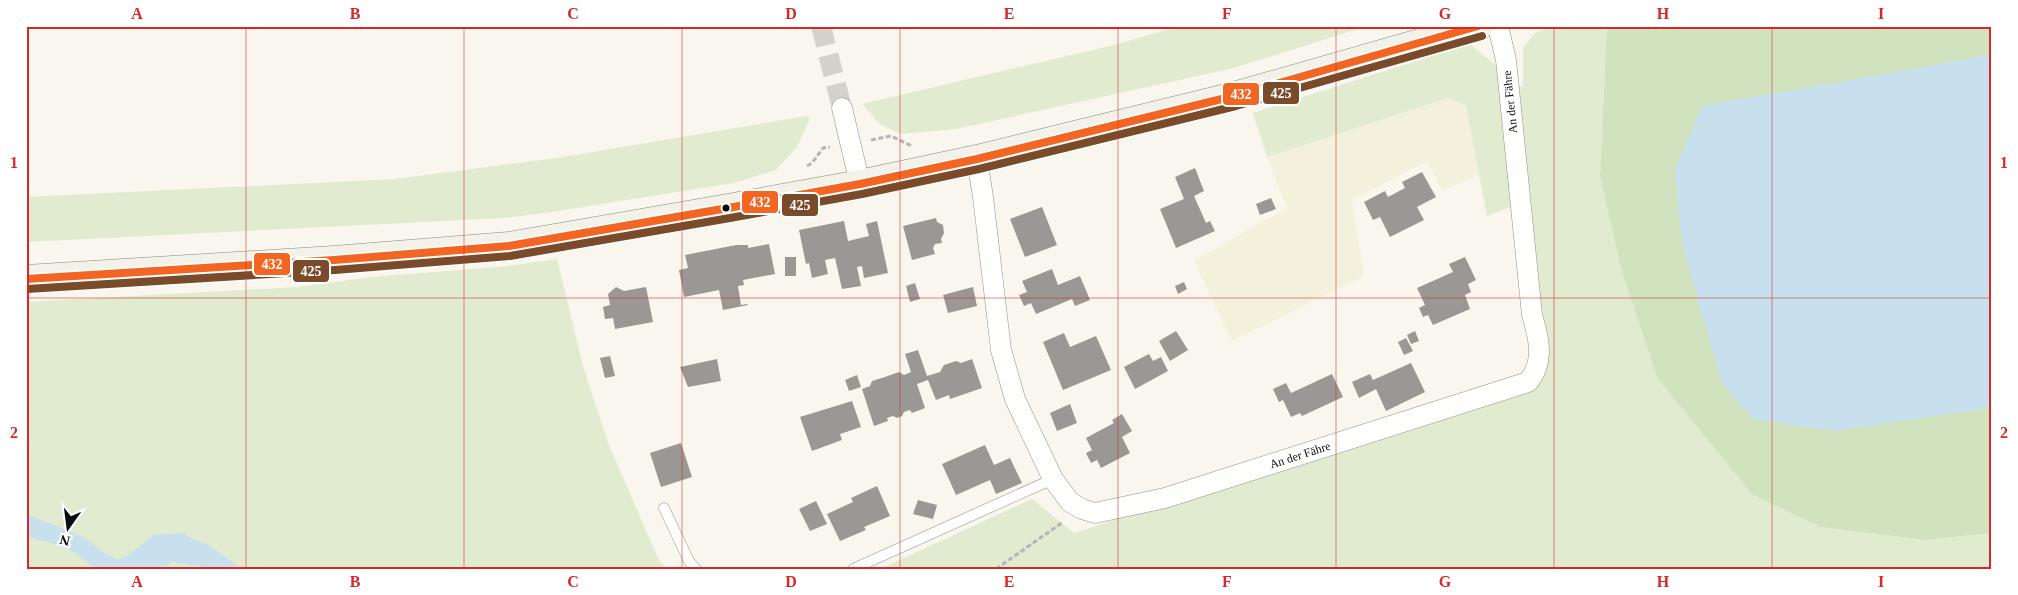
<svg xmlns="http://www.w3.org/2000/svg" width="2018" height="595" viewBox="0 0 2018 595" font-family="Georgia,serif">
	<rect width="100%" height="100%" fill="#f8f6ed"/>
	<!-- farmland -->
	<path fill="#f3f0db" d="M1448 98 1466 105 1480 174 1442 191 1427 161 1352 200 1364 276 1232 341 1194 261 1287 208 1267 157Z"/>
	<!-- green -->
	<path fill="#e0ebd0" d="M1181 26H1367L1234 68 956 129 901 134 880 124 862 104 1110 46Z
		M1558 26H1607L1600 176 1621 269 1657 378 1752 494 1820 527 1925 540 1992 533V569H880L1032 499 1074 533 1534 385 1528 200 1487 216 1466 105 1448 98 1267 157 1253 113 1470 44 1523 88V48L1535 33Z
		M807 116 810 118 797 147 776 170 734 183 545 213 504 218 26 242V197L395 179 557 158Z
		M557 259 583 366 608 443 658 558 666 569H26V302L298 287 372 277 508 266Z"/>
	<!-- forest -->
	<path fill="#d1e2bf" d="M1607 26H1992V55L1906 71 1982 409 1992 405V533L1925 540 1820 527 1752 494 1657 378 1621 269 1600 176Z"/>
	<!-- water -->
	<path fill="#c8e0ee" d="M1992 55V405L1982 409 1835 431 1753 419 1722 383 1682 243 1675 170 1702 106Z
		M26 514 84 537 103 552 118 560 130 554 153 535 181 533 210 546 242 569H202L198 566 172 562 161 569H94C74 547 54 543 26 537Z"/>
	<!-- building -->
	<path fill="#9a9894" d="M1195 168 1204 191 1194 196 1206 223 1210 221 1215 231 1176 248 1160 209 1184 199 1175 177Z
		M1422 172 1436 197 1417 207 1424 220 1390 237 1380 217 1373 220 1364 202 1385 191 1388 197 1405 188 1402 182Z
		M1271 198 1276 209 1260 215 1256 204Z
		M1042 207 1057 245 1025 257 1010 219Z
		M936 218 937 222 943 225 944 233 941 239 942 243 935 244 933 248 935 254 912 260 903 226Z
		M844 221 848 241 869 236 866 224 877 221 888 273 864 278 862 266 857 267 861 286 842 289 835 258 825 260 828 274 812 278 809 263 806 264 799 230Z
		M769 244 775 274 743 280 744 285 738 286 741 305 747 304 748 305 723 310 719 290 684 297 679 270 688 268 685 255 736 245H748V248Z
		M785 257H796V276H785Z
		M1465 257 1476 280 1468 284 1471 292 1465 295 1470 309 1433 325 1428 315 1423 317 1419 308 1425 305 1417 288 1453 272 1449 264Z
		M1052 269 1058 285 1080 276 1090 300 1075 306 1072 299 1036 314 1031 303 1024 306 1019 295 1027 292 1022 281Z
		M1184 282 1187 289 1178 294 1175 286Z
		M915 283 920 299 910 302 906 286Z
		M616 287 624 291 646 287 653 322 615 329 613 318 605 319 603 307 610 305 608 294Z
		M973 287 977 306 948 313 943 295Z
		M1176 331 1188 350 1170 361 1159 341Z
		M1415 331 1419 341 1411 344 1407 335Z
		M1064 333 1070 347 1096 336 1111 370 1063 390 1043 342Z
		M1406 338 1413 351 1404 355 1398 342Z
		M918 350 927 376 940 372 944 365 956 361 961 363 972 359 982 388 950 399 949 395 936 400 928 380 917 384 925 408 912 413 910 410 904 412 902 416 897 418 893 416 887 418 888 421 874 426 862 389 870 386 872 381 885 377 899 372 904 375 911 372 905 354Z
		M1149 354 1153 361 1161 357 1168 371 1135 389 1124 367Z
		M610 356 615 376 605 378 600 358Z
		M717 359 721 381 688 387 680 367Z
		M1411 363 1425 392 1386 411 1376 389 1359 398 1352 382 1370 374 1373 380Z
		M1332 374 1343 397 1302 416 1300 413 1291 417 1283 400 1279 402 1273 389 1286 383 1291 393Z
		M857 375 861 387 849 391 845 380Z
		M852 401 861 427 840 434 842 440 812 451 800 417Z
		M1070 404 1077 423 1057 431 1050 413Z
		M1122 414 1132 431 1122 437 1130 453 1101 468 1097 460 1091 463 1086 453 1092 450 1086 438 1114 423 1112 420Z
		M681 443 692 477 661 487 650 453Z
		M985 445 994 465 1010 458 1022 483 996 494 990 480 956 495 942 464Z
		M877 486 890 516 864 527 866 530 840 541 827 514 853 502 851 498Z
		M918 500 937 505 933 519 913 514Z
		M816 501 827 524 810 531 799 509Z"/>
	<g fill="none" stroke-linecap="round" stroke-linejoin="round">
		<!-- minor-tunnel -->
		<path stroke="#d4d3cb" stroke-width="20" stroke-dasharray="20 10" stroke-linecap="butt" d="M821 26 842 108"/>
		<defs>
			<path id="service" d="M664 508 689 561 696 569
				M853 569 1053 479"/>
			<path id="minor" d="M842 108 860 184
				M977 159 983 197 1001 350 1015 399 1053 479 1070 502 1082 509 1095 513 1165 498 1528 382C1545 362 1539 338 1532 315L1506 60 1498 26"/>
			<path id="secondary" d="M26 279 334 260 509 246 728 208 860 184 977 159 1234 96 1479 26"/>
		</defs>
		<!-- service casing -->
		<use href="#service" stroke="#91908c" stroke-width="11"/>
		<!-- minor casing -->
		<use href="#minor" stroke="#91908c" stroke-width="21"/>
		<!-- secondary casing -->
		<use href="#secondary" stroke="#888783" stroke-width="29"/>
		<!-- path -->
		<path stroke="#b7b6b5" stroke-width="3" stroke-dasharray="5 2.5" stroke-linecap="butt" d="M871 140 891 136 912 146
			M807 166 812 163 823 148 830 147
			M996 569 1063 522"/>
		<!-- service -->
		<use href="#service" stroke="#fefefc" stroke-width="10"/>
		<!-- minor -->
		<use href="#minor" stroke="#fefefc" stroke-width="20"/>
		<!-- secondary -->
		<use href="#secondary" stroke="#f3f2e8" stroke-width="28"/>
		<defs>
			<path id="bus-1" d="M26 279 334 260 509 246 728 208 860 184 977 159 1234 96 1478 26"/>
			<path id="bus-2" d="M27 289 335 270 510 256 730 218 862 194 979 169 1236 106 1482 36"/>
		</defs>
		<!-- bus-1 casing -->
		<use href="#bus-1" stroke="#fff" stroke-width="11"/>
		<!-- bus-2 casing -->
		<use href="#bus-2" stroke="#fff" stroke-width="11"/>
		<!-- bus-1 -->
		<use href="#bus-1" stroke="#f26522" stroke-width="8"/>
		<!-- bus-2 -->
		<use href="#bus-2" stroke="#7a4b2a" stroke-width="8"/>
	</g>
	<!-- grid -->
	<path fill="none" stroke="#d62828" stroke-width="1" stroke-opacity="0.55" d="M246 26V569M464 26V569M682 26V569M900 26V569M1118 26V569M1336 26V569M1554 26V569M1772 26V569M26 298H1992"/>
	<!-- markers -->
	<circle fill="#0a0a0a" stroke="#fff" stroke-width="2" cx="726" cy="208" r="4.5"/>
	<g text-anchor="middle" stroke-width="5" stroke-linejoin="round" paint-order="stroke">
		<!-- street labels -->
		<g font-size="12" fill="#0a0a0a" stroke="#fff">
			<text transform="translate(1510 102) rotate(-96)" y="4">An der Fähre</text>
			<text transform="translate(1300 455) rotate(-18)" y="4">An der Fähre</text>
		</g>
	</g>
	<g stroke="#fff" stroke-width="2">
		<rect x="1262" y="81" width="38" height="24" rx="5" fill="#7a4b2a"/>
		<rect x="1222" y="82" width="38" height="24" rx="5" fill="#f26522"/>
		<rect x="741" y="190" width="38" height="24" rx="5" fill="#f26522"/>
		<rect x="781" y="193" width="38" height="24" rx="5" fill="#7a4b2a"/>
		<rect x="253" y="252" width="38" height="24" rx="5" fill="#f26522"/>
		<rect x="292" y="259" width="38" height="24" rx="5" fill="#7a4b2a"/>
	</g>
	<g font-size="14" text-anchor="middle" font-weight="bold" fill="#fff">
		<text x="1281" y="98">425</text>
		<text x="1241" y="99">432</text>
		<text x="760" y="207">432</text>
		<text x="800" y="210">425</text>
		<text x="272" y="269">432</text>
		<text x="311" y="276">425</text>
	</g>
	<!-- border -->
	<rect width="2018" height="595" fill="none" stroke="#ffffff" stroke-width="55"/>
	<!-- north arrow -->
	<g transform="translate(68 528) rotate(194)" stroke="#ffffff" stroke-width="4" paint-order="stroke">
	<path d="M0-4L9 19L0 12L-9 19Z" fill="#0a0a0a"/>
	<text y="-8" font-size="14" font-weight="bold" text-anchor="middle" fill="#0a0a0a">N</text>
	</g>
	<rect x="28" y="28" width="1962" height="540" fill="none" stroke="#d62828" stroke-width="2"/>
	<g font-size="16" text-anchor="middle" font-weight="bold" fill="#d62828">
		<text x="137" y="19">A</text>
		<text x="355" y="19">B</text>
		<text x="573" y="19">C</text>
		<text x="791" y="19">D</text>
		<text x="1009" y="19">E</text>
		<text x="1227" y="19">F</text>
		<text x="1445" y="19">G</text>
		<text x="1663" y="19">H</text>
		<text x="1881" y="19">I</text>
		<text x="14" y="168">1</text>
		<text x="2004" y="168">1</text>
		<text x="14" y="438">2</text>
		<text x="2004" y="438">2</text>
		<text x="137" y="587">A</text>
		<text x="355" y="587">B</text>
		<text x="573" y="587">C</text>
		<text x="791" y="587">D</text>
		<text x="1009" y="587">E</text>
		<text x="1227" y="587">F</text>
		<text x="1445" y="587">G</text>
		<text x="1663" y="587">H</text>
		<text x="1881" y="587">I</text>
	</g>
</svg>
